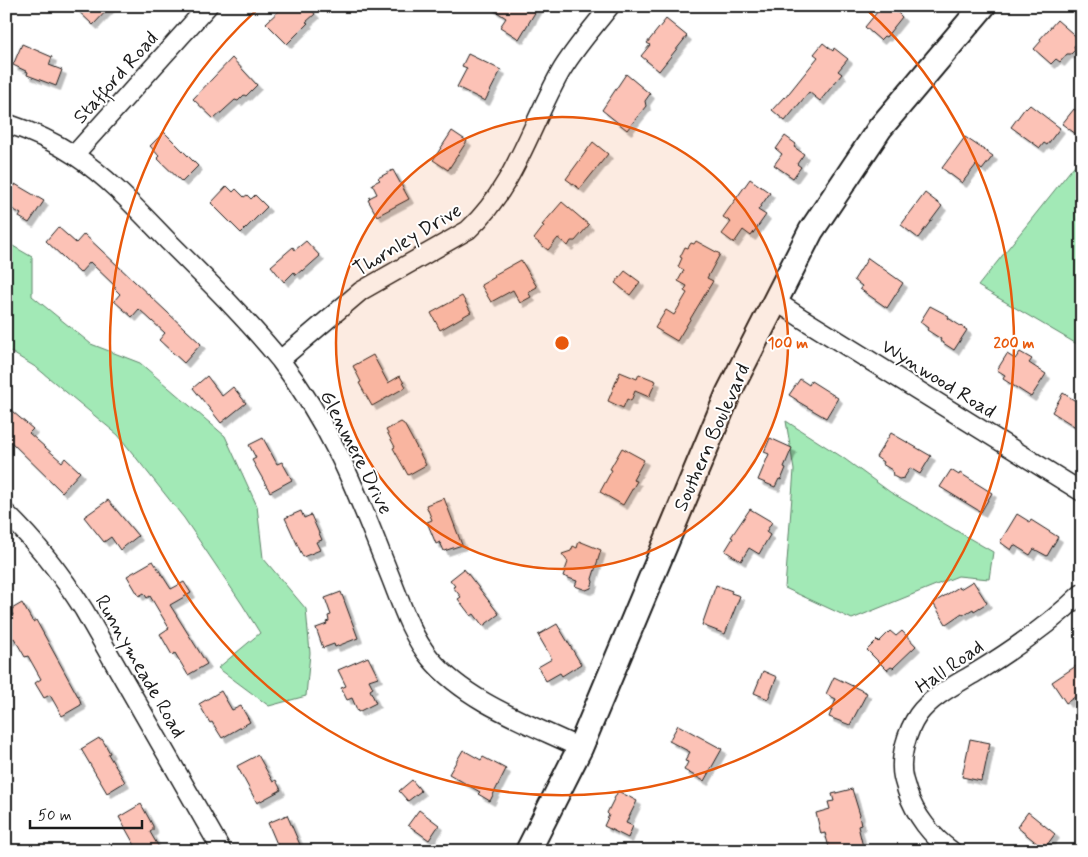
<svg xmlns="http://www.w3.org/2000/svg" width="1088" height="857" viewBox="0 0 1088 857" font-family="Mynerve,sans-serif">
	<defs>
		<filter id="shadow"><feDropShadow dx="4.5" dy="4.5" stdDeviation="0" flood-color="#0004"/></filter>
	</defs>
	<rect width="100%" height="100%" fill="#fff"/>
	<filter id="ink" filterUnits="userSpaceOnUse"><feTurbulence type="fractalNoise" baseFrequency=".02" numOctaves="2"/><feDisplacementMap in="SourceGraphic" scale="10" xChannelSelector="R" yChannelSelector="G"/><feConvolveMatrix kernelMatrix="1 2 1 2 8 2 1 2 1" color-interpolation-filters="sRGB"/></filter>
	<g filter="url(#ink)">
		<!-- green -->
		<path fill="#a2e9b6" stroke="#5f8269" d="M1082 156V347L978 286Z
			M6 242 32 257V296L91 344 140 363 225 436 257 506 263 558 306 609 310 653 306 696 269 706 218 668 260 633 242 604 184 518 118 435 37 368 6 349Z
			M786 421 842 457 890 492 993 552 989 579 958 576 852 619 785 588 794 470Z"/>
		<!-- building -->
		<path fill="#fcc2b6" stroke="#1c1c1c" filter="url(#shadow)" d="M73 6H111L93 25Z
			M284 6H308L315 14 306 22 308 23 287 44 266 23Z
			M488 6H539L519 39 500 27 506 18Z
			M882 6H891L902 17 886 37 884 36 880 40 865 27Z
			M666 19 687 36 659 71 641 56 650 45 647 43Z
			M1057 20 1080 40 1074 46 1075 50 1071 54H1067L1060 62 1056 59 1051 64 1034 49 1041 41 1040 39Z
			M823 43 833 51 834 48 848 59 838 71 842 74 820 101 809 92 785 121 772 110 784 97 785 98 818 57 814 54Z
			M22 44 52 57 49 65 62 70 56 86 27 75 28 72 13 65Z
			M468 54 501 70 485 101 457 87 467 68 462 66Z
			M232 58 257 85 246 96 244 95 238 101 235 100 214 119 193 99Z
			M626 74 650 94 645 101 646 106 627 130 602 110Z
			M1030 105 1060 128 1047 145 1044 143 1040 148 1011 127 1025 108 1026 109Z
			M1074 109 1082 115V126L1076 134 1062 124Z
			M452 131 467 141 448 170 433 160Z
			M164 132 198 166 182 182 157 158 159 156 150 146Z
			M785 136 796 144 794 147 804 154 797 164 801 167 793 178 774 165 782 154 776 149Z
			M965 137 993 156 982 170 976 165 962 183 942 168Z
			M593 142 608 154 580 189 566 179Z
			M393 170 409 199 377 216 368 200 370 199 369 198 377 194 372 184 380 180 378 178Z
			M750 179 770 193 758 210 766 215 751 236 743 230 734 243 722 234 731 222 723 217Z
			M6 181 15 186V184L44 201 29 223 19 217 21 214 6 205Z
			M227 186 233 192 236 189 244 197 247 195 251 199 255 195 267 207 241 233 211 203Z
			M925 193 942 206 918 238 901 225Z
			M562 202 589 225 575 241H571L568 246 558 238 548 250 534 239 544 226 542 225Z
			M58 227 76 243 84 234 201 344 184 363 159 340 165 333 139 309 132 317 114 301 120 294 114 288 116 287 90 262 80 273 46 241Z
			M306 241 320 256 303 271 302 270 296 275 294 272 284 282 271 266 293 247 295 250Z
			M696 241 720 254 707 278 713 281 677 341 655 328 666 310 674 315 687 293 684 291 687 286 678 281 684 270 678 267 682 258 680 257 685 247 688 248 691 243 694 244Z
			M868 258 903 283 887 308 860 289 862 286 854 280Z
			M521 260 537 287 528 292 531 297 520 303 513 290 491 302 481 285 495 277 494 275Z
			M625 271 640 282 630 295 615 283Z
			M462 296 471 312 440 330 431 313Z
			M930 306 949 316 948 318 967 330 954 350 940 341 941 339 927 330 928 328 920 322Z
			M1020 352 1032 359 1029 363 1046 374 1031 397 1003 379 1005 375 997 370 1007 354 1015 359Z
			M373 355 388 383 400 376 406 387 372 406 359 383 361 382 353 366Z
			M620 372 637 379 639 374 656 381 649 397 635 391 631 401 627 399 623 408 608 401Z
			M207 376 222 396 233 387 246 403 221 423 193 388Z
			M800 379 809 385 811 381 838 398 826 418 797 401V400L789 395Z
			M1063 393 1082 405V431L1052 412Z
			M6 406 33 429 29 433 62 462 65 458 80 472 62 492 6 437Z
			M401 422 404 424 426 465 408 475 393 448 395 447 386 430Z
			M891 433 931 456 920 474 910 468 904 478 899 479 893 476 892 470 882 464 883 462 876 457Z
			M263 438 277 464 282 462 292 480 270 492 252 460 256 458 249 445Z
			M770 438 792 448 784 467 786 468 781 480 779 479 775 487 758 480 769 454 764 452Z
			M622 448 644 460 633 480 637 481 623 505 600 492 612 470 610 469Z
			M951 470 959 475 960 473 992 493 981 512 940 487Z
			M444 498 462 545 444 551 440 542 436 544 427 522 432 520 426 505Z
			M108 500 138 536 120 550 111 537 104 542 84 517Z
			M750 509 772 522 766 532 770 535 759 554 749 548 741 561 725 551 733 538 731 537Z
			M301 511 304 518 311 515 322 540 316 542 320 550 303 557 285 518Z
			M1017 514 1030 522 1031 520 1058 537 1047 556 1034 549 1030 555 1014 545 1011 550 1000 542Z
			M579 541 601 550 592 579 593 582 591 588 586 590 575 586 577 581 563 576 568 562 562 554 571 551 573 546 577 548Z
			M153 561 171 589 184 582 191 593 170 605 207 664 188 675 175 653 172 655 160 634 169 628 150 596 147 598 144 593 139 596 127 576Z
			M464 569 499 614 483 626 474 614 471 616 458 599 461 597 453 587 455 586 450 580Z
			M973 581 987 603 974 611 973 609 963 615 962 613 946 624 933 603 959 587 960 589Z
			M716 585 732 591 731 593 740 596 725 634 702 625Z
			M341 592 358 638 335 647 334 644 323 648 316 628 327 624 326 622 329 621 328 616 331 615 325 598Z
			M22 603 33 622 36 620 80 700 81 705 62 716 50 695 44 698 35 683 41 679 28 656 25 657 14 638 6 642V618L13 615 10 610Z
			M557 624 581 664 562 676 560 673 546 681 538 667 552 659 538 635Z
			M890 631 896 636 902 631 916 646 893 668 891 667 887 670 867 650 877 640 879 642Z
			M368 657 378 677 369 680 373 688 370 690 376 703 358 712 352 698 347 700 341 688 346 686 338 670Z
			M1082 662V692L1066 703 1052 682Z
			M763 671 777 677 768 699 754 693Z
			M834 677 867 693 850 725 829 717 836 699 826 694Z
			M221 691 232 710 241 706 250 722 222 738 212 722 210 723 199 704Z
			M678 725 722 749 704 781 684 770 688 762 685 761 690 752 669 741Z
			M99 738 100 740 102 739 110 753 108 754 125 782 107 793 81 749Z
			M970 739 990 743 983 777 982 776 981 781 962 777Z
			M463 750 481 760 483 757 506 769 490 801 478 794 480 792 449 774Z
			M258 755 273 782 276 780 281 790 257 803 237 766Z
			M412 780 421 791 408 801 399 791Z
			M852 789 860 815 859 816 861 825 858 826 864 851H830L825 833 821 834 816 813 830 809 828 802 834 801 832 794Z
			M618 791 637 801 626 823 633 826 628 838 604 826 609 815 607 813Z
			M141 804 153 826V830L150 832 161 851H138L119 817Z
			M419 810 439 825 429 840 408 825Z
			M1028 812 1055 834 1044 849 1017 827Z
			M287 815 301 847 293 851H280L268 823Z"/>
		<g fill="none" stroke-linecap="round" stroke-linejoin="round">
			<defs>
				<path id="minor" d="M6 123C30 131 53 141 74 155 109 178 138 210 168 241 206 279 246 318 280 360 303 390 323 423 340 457 358 494 373 533 388 571 400 600 410 634 430 658 466 702 530 724 580 748
					M74 155 208 6
					M774 300 803 319 1082 492
					M280 360 361 291 468 230C514 188 530 127 560 73 574 49 593 28 610 6
					M6 513C36 542 62 575 84 610L222 851
					M952 851C932 837 915 815 907 791 906 787 904 782 903 777 899 758 907 731 918 715 932 696 955 685 975 673 1013 650 1050 624 1082 593"/>
				<path id="secondary" d="M528 851 580 748 729 392 811 231 880 128 983 6"/>
			</defs>
			<!-- minor casing -->
			<use href="#minor" stroke="#1c1c1c" stroke-width="21"/>
			<!-- secondary casing -->
			<use href="#secondary" stroke="#1c1c1c" stroke-width="28"/>
			<!-- minor -->
			<use href="#minor" stroke="#fff" stroke-width="18"/>
			<!-- secondary -->
			<use href="#secondary" stroke="#fff" stroke-width="24"/>
		</g>
	</g>
	<!-- distance rings -->
	<circle cx="562" cy="343" r="226" fill="#e8590c" fill-opacity=".12"/>
	<g fill="none" stroke="#e8590c" stroke-width="2.5">
		<circle cx="562" cy="343" r="226"/>
		<path d="M864 7A452 452 0 1 1 260 7"/>
	</g>
	<g text-anchor="middle" stroke-width="4" stroke-linejoin="round" paint-order="stroke">
		<!-- street labels -->
		<g font-size="20" fill="#1c1c1c" stroke="#fff">
			<text transform="translate(115 77) rotate(-48)" y="7">Stafford Road</text>
			<text transform="translate(407 239) rotate(-31)" y="7">Thornley Drive</text>
			<text transform="translate(939 378) rotate(32)" y="7">Wynwood Road</text>
			<text transform="translate(711 437) rotate(-66)" y="7">Southern Boulevard</text>
			<text transform="translate(357 452) rotate(63)" y="7">Glenmere Drive</text>
			<text transform="translate(141 666) rotate(60)" y="7">Runnymeade Road</text>
			<text transform="translate(949 666) rotate(-35)" y="7">Hall Road</text>
		</g>
	</g>
	<circle cx="562" cy="343" r="8" fill="#e8590c" stroke="#fff" stroke-width="2.5"/>
	<g font-size="15" text-anchor="middle" font-weight="bold" fill="#e8590c" stroke="#fff" stroke-width="4" stroke-linejoin="round" paint-order="stroke">
		<text x="788" y="348">100 m</text>
		<text x="1014" y="348">200 m</text>
	</g>
	<!-- margin -->
	<rect width="1088" height="857" fill="none" stroke="#fff" stroke-width="25"/>
	<rect x="12" y="12" width="1063" height="832" fill="none" stroke="#1c1c1c" stroke-width="2" filter="url(#ink)"/>
	<!-- scale -->
	<path d="M30 820v8h112v-8" fill="none" stroke="#1c1c1c" stroke-width="2.5"/>
	<text x="38" y="820" font-size="15" fill="#1c1c1c" stroke="#ffffff" stroke-width="4" paint-order="stroke">50 m</text>
</svg>
